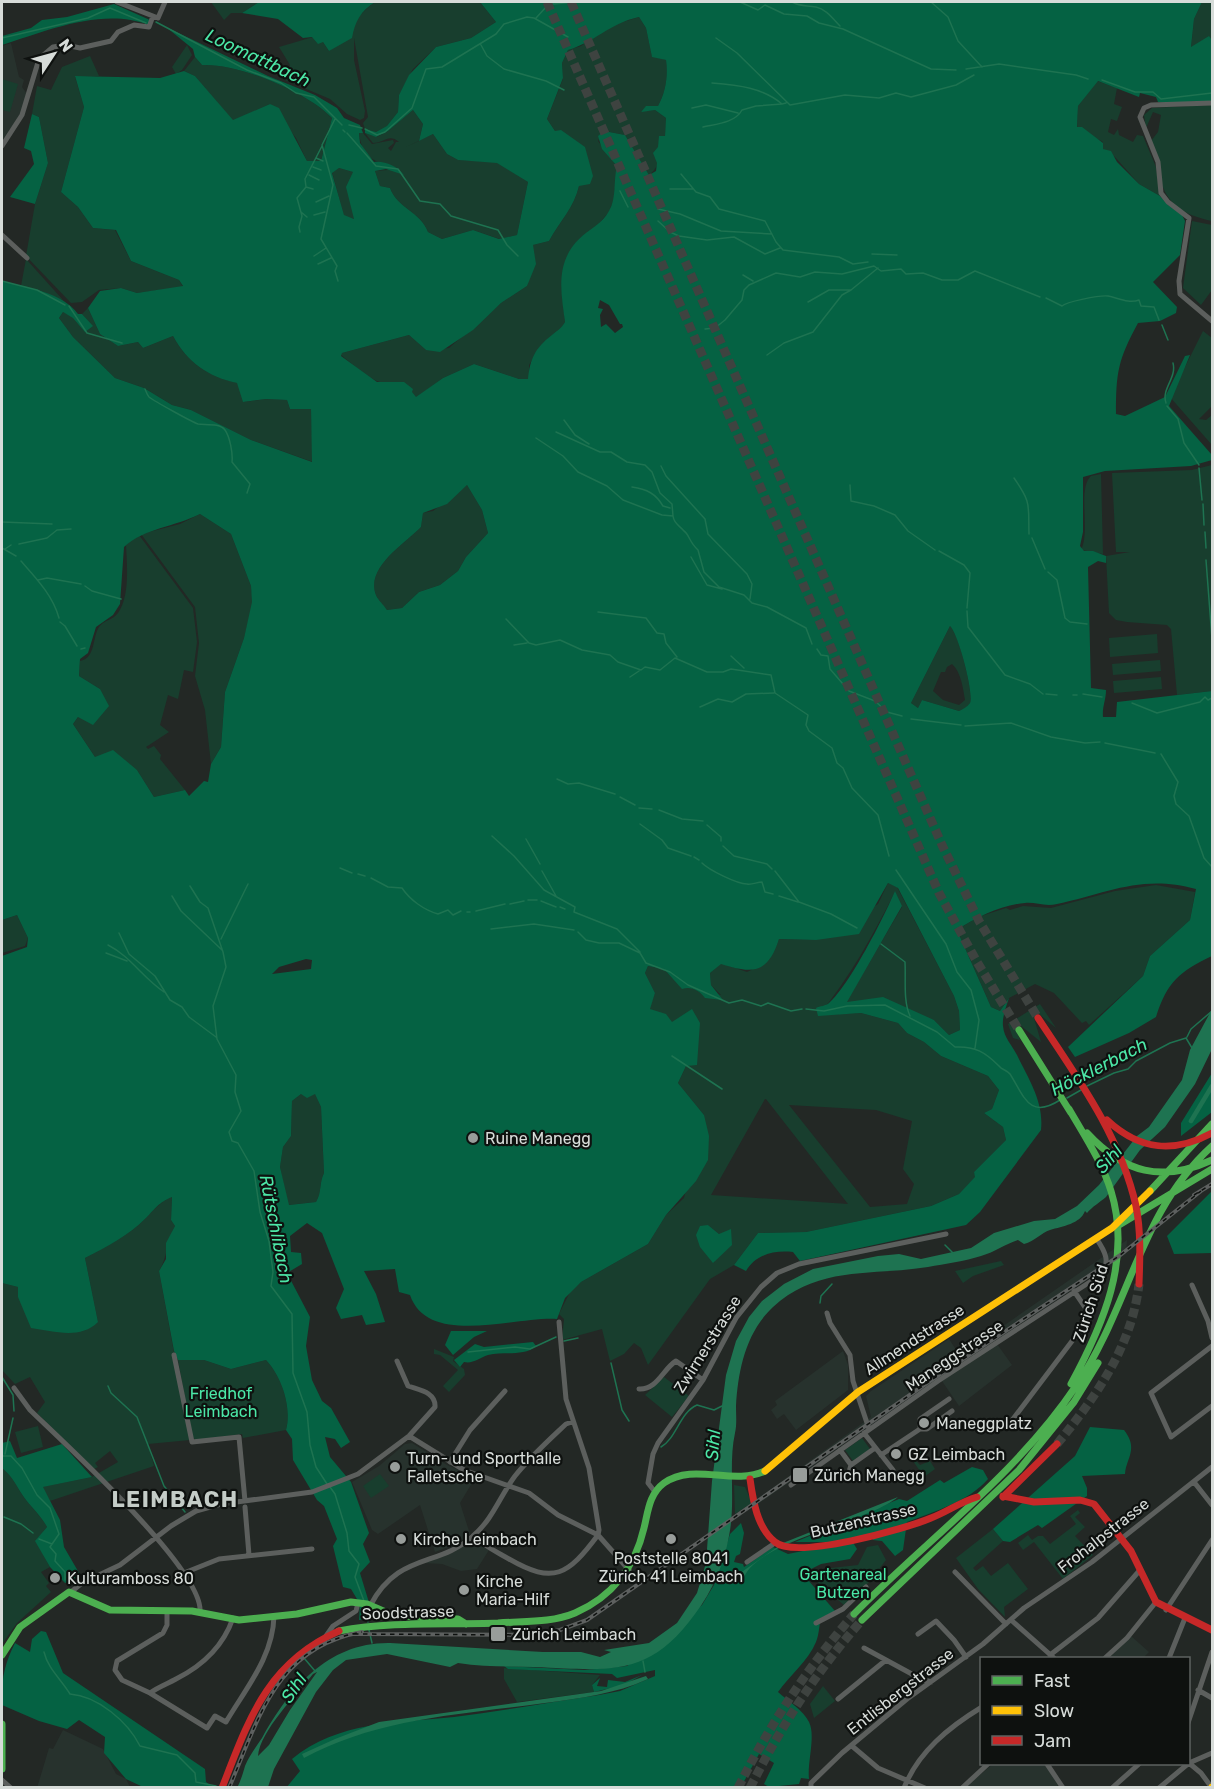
<svg xmlns="http://www.w3.org/2000/svg" width="1214" height="1789" viewBox="0 0 1214 1789" font-family="Rubik,sans-serif">
	<rect width="100%" height="100%" fill="#232825"/>
	<!-- built -->
	<path fill="#27322d" d="M11 43 19 77 24 80 22 87 27 94 21 113 2 143V46Z
		M1127 1240 1126 1254 925 1387 758 1504 757 1499 871 1417 866 1396 871 1391 949 1339 960 1356Z
		M997 1344 1012 1365 959 1406 942 1381Z
		M843 1351 848 1365V1390L796 1430 784 1414 777 1419 771 1410 777 1405 775 1401Z
		M412 1443 447 1465 475 1478 460 1503 470 1534 459 1543 435 1552 420 1505 378 1534 372 1530 352 1482 379 1466 405 1444Z
		M472 1541 489 1550 477 1569 461 1571 442 1564 423 1563Z
		M1131 1636 1149 1652 1143 1658H1108Z
		M63 1730 103 1749 116 1774 126 1779 130 1787 37 1788 49 1748 53 1749Z
		M993 1764H1044L1059 1784 1055 1788H964Z"/>
	<!-- green -->
	<path fill="#183e2e" fill-rule="evenodd" d="M211 2H259L242 13H231L224 20Z
		M375 2H480L496 22 471 38 436 47 413 69 399 95 398 112 387 127 376 132 365 129 363 123 368 117 354 38V60L365 111 364 118 360 120 347 114 330 99 285 80 290 65 279 47 313 37 323 42 329 51C344 35 359 13 375 2Z
		M1202 2H1212V40L1209 37 1191 48 1194 19Z
		M639 17 646 28 652 56 666 60C668 77 666 91 658 106H647L642 111 655 110 666 118C666 135 663 166 649 175L625 135 604 131 598 141 617 166 614 199 609 212 594 229 579 239 562 294 565 322 561 329 541 345 529 365V379H519L474 364 443 378 416 398C404 382 391 387 377 381 371 379 348 361 341 355L342 353 409 335 426 350 449 348 501 303 527 286 533 245 549 241C560 221 574 208 579 186L555 131 547 119 563 79 562 63 568 50 581 46 610 26Z
		M187 45 192 55 182 70 176 74 172 67Z
		M90 56 99 76 75 77 84 107 61 192 78 207 93 228 115 230 131 261 179 280 183 287 137 293 121 288 99 290 82 302 71 303 26 256 35 204 48 163 39 117 32 114 37 86 51 90 62 67Z
		M195 57 202 65C238 63 307 92 332 118L321 161H307L296 138 270 104 233 121 195 76 184 71Z
		M2 79 18 84 10 112 2 110Z
		M1097 81 1117 88 1114 104 1122 107 1117 121 1111 119 1108 132 1114 135 1118 129 1119 135 1133 142 1137 135 1143 136 1156 167 1160 196 1139 184 1115 157 1103 149V142L1077 128 1078 106Z
		M1212 105V221C1161 210 1162 187 1151 141L1158 132 1161 115 1153 112 1146 128 1144 115 1152 108Z
		M413 110 423 124 419 141 406 147 433 134 447 154 458 160 497 162 528 182 517 235 500 239 473 230 442 239 428 232C421 212 397 208 390 188L380 186 375 171 399 169C377 163 362 159 359 133H363L372 144 393 140 394 143 388 148 391 151 396 142H399C389 133 384 143 373 143L365 133 377 137 388 131Z
		M339 168 353 172 354 219 344 216 332 172Z
		M1192 221 1212 225V290L1201 305 1183 288Z
		M26 259 63 300 21 286Z
		M88 308 100 334 118 346 138 342 143 348 173 336C187 362 208 377 238 383L244 402 266 399 287 400 290 409H311L313 462 251 440 191 410 172 405 144 388 115 378 73 337 59 318 63 312 92 326 82 314Z
		M1203 331 1212 338V406L1199 419 1206 420 1212 415V445L1170 397Z
		M1212 465V691L1177 695 1171 629 1167 625 1127 622 1116 620 1109 613 1106 556 1130 552H1116L1112 473 1192 470Z
		M1101 474 1103 554 1081 550C1091 530 1077 489 1091 476Z
		M467 485 482 510 488 533 466 557 458 571 440 585 419 592 402 608 387 610C383 605 378 600 376 595 365 567 406 543 421 527L423 513 433 511Z
		M200 514 231 534 251 586 253 602 244 638 225 692 221 747 211 764 205 710 195 676 199 643 195 607 141 534 180 524Z
		M136 535H139L193 608 197 642 193 672 184 670 178 699 168 695 160 725 169 732 146 747 148 749 154 746 161 755 160 759 185 790 154 797 137 770 95 757 73 724 100 689 79 676 80 661C96 658 92 638 99 627 104 620 113 620 118 613 130 597 127 564 126 545Z
		M950 626C958 632 974 693 970 703 968 707 963 709 959 711L922 700 918 708 911 703ZM952 664C961 672 963 688 965 700L959 705 943 700 933 691 941 672H945L947 667Z
		M1157 634 1158 653 1110 657 1109 638Z
		M1160 660 1161 671 1113 675 1112 664Z
		M1161 677 1162 689 1114 693 1113 681Z
		M888 883 897 887 954 996 959 1011 960 1030 949 1035 934 1020 846 1002 902 907 895 892C873 935 850 977 819 1015L861 1013 898 1023 907 1033 924 1042 941 1056 988 1076 999 1090 992 1109 984 1113 1003 1127 1006 1140 974 1172 976 1177 959 1194 931 1206 806 1232 758 1233 734 1265 710 1279 648 1365 641 1348 634 1343 624 1354 610 1361 602 1329 562 1340 564 1319 559 1314 571 1290 581 1282 648 1244 666 1215 684 1198 704 1115 678 1083 686 1066C677 1039 679 1019 649 1009L655 993 645 973 648 966 664 969 682 988 687 987 721 995 711 985 710 973 721 963 747 972C763 965 774 955 779 939L816 940 878 904ZM765 1099H766L848 1204 711 1195ZM789 1105 876 1110 912 1121 903 1169 914 1184 907 1204 870 1207ZM708 1225 719 1234 714 1263 710 1255Z
		M1156 885 1195 892 1190 920 1150 956 1143 976 1089 1025 1086 1021 1082 1023 1054 993 1035 984 1009 998 1000 1011 991 1007 957 930 978 917 1006 908 1010 910 1023 906 1051 908 1115 891Z
		M17 915 28 938 25 946 2 953V920Z
		M1040 1004 1056 1028 1038 1013 1034 1018 1041 1042 1021 1026 1016 1028 1020 1040 1013 1038 1008 1024Z
		M315 1093 321 1107 324 1173C319 1183 322 1192 316 1202L288 1205 280 1167 283 1147 291 1136 292 1101 301 1094Z
		M172 1196 171 1220 175 1226C166 1243 168 1256 159 1271L190 1440 148 1444 154 1466 50 1501 42 1487 92 1477 118 1462 110 1451 95 1463 98 1467 94 1469 37 1413 45 1402 30 1377 15 1384 2 1370V1283L18 1287V1297L98 1322 85 1258C106 1247 129 1235 146 1218 156 1207 159 1204 172 1196Z
		M1001 1261 1004 1265 973 1276 963 1283 955 1271Z
		M434 1349 454 1357 453 1361 464 1369 465 1375 449 1392 443 1386 458 1370 440 1355 434 1354Z
		M178 1360H204L231 1369 266 1360C282 1377 292 1408 286 1430L243 1438 242 1434 196 1440 192 1437Z
		M664 1377 689 1396 672 1417 645 1395Z
		M38 1426 43 1447 21 1453 15 1432Z
		M862 1438 870 1449 853 1461 845 1450Z
		M925 1445 921 1454 926 1457 925 1461H921L922 1458 919 1456 916 1461 920 1465 930 1461 935 1469 924 1477 913 1461 917 1455 915 1451Z
		M2 1468C15 1479 16 1487 26 1500 33 1509 41 1516 47 1527L36 1541 50 1567 41 1572 49 1583 46 1586 51 1592 17 1623 2 1644Z
		M380 1474 389 1486 371 1498 363 1486Z
		M734 1485 745 1487 752 1503 735 1514Z
		M1078 1510 1080 1513 1075 1517 1085 1527 1075 1536 1093 1555 1063 1579 1034 1542 1023 1550 1018 1543 1028 1535 1032 1540 1038 1536H1043L1050 1544 1076 1524 1070 1516Z
		M993 1529 1003 1541 973 1568 976 1571 983 1566 991 1576 1008 1563 1028 1589 1004 1607 1005 1617 978 1589 956 1558Z
		M878 1545 886 1560 870 1581 845 1606 816 1581 817 1574 831 1568 858 1565 867 1547Z
		M504 1668 600 1675 592 1685 594 1692 517 1702 504 1679Z
		M823 1686 835 1701 814 1718 810 1704Z"/>
	<!-- forest -->
	<path fill="#056243" fill-rule="evenodd" d="M259 2H375C361 11 355 21 352 38L329 51 323 42 318 44 312 37 303 38 278 19 242 13Z
		M480 2H1202L1194 19 1191 47 1209 36 1212 40V101L1164 103 1158 102 1156 97 1140 93 1139 97 1098 81 1078 106 1077 127H1082L1103 143V149L1111 151 1117 162 1139 184 1160 196 1168 205 1182 215 1185 221 1180 255 1153 282 1177 307 1176 313 1160 321 1138 323C1118 360 1116 372 1116 414L1125 416 1165 397 1185 356 1190 355 1169 406 1212 455V460L1191 466 1105 471 1083 477V532L1080 546 1084 551H1093L1106 556V563L1098 561 1088 567 1091 688 1106 690C1106 700 1102 707 1103 717H1116L1117 702 1212 691V956C1180 971 1167 982 1156 1017L1129 1033 1075 1057 1068 1047 1143 976 1150 956 1190 920 1196 889C1142 874 1108 893 1057 904 1045 907 1036 902 1025 903 1001 905 977 917 957 930L991 1007 1000 1011 1009 998C1006 1007 1002 1017 1003 1026 1004 1038 1012 1045 1017 1055 1029 1080 1044 1102 1041 1130L980 1212 966 1225 800 1261 793 1252C775 1250 756 1254 746 1271L734 1265 758 1233 806 1232 931 1206 959 1194 975 1177 974 1172 1006 1140 1003 1127 984 1113 992 1109 999 1090 988 1076 941 1056 924 1042 907 1033 898 1023 861 1013 818 1016 816 1008C820 1006 826 1006 829 1003 849 986 884 917 895 891L902 906 847 1002 883 997 934 1020 949 1035 960 1030 959 1011 954 996 898 888 888 883 859 934 816 940 779 939C768 974 752 974 721 964L710 973 711 985 723 1000 705 998C699 990 691 986 682 989L664 969 648 966 645 973 655 993 650 1009 666 1014 672 1022 692 1009 700 1023 697 1065 686 1066 678 1083 704 1115 709 1136 708 1160 696 1181 666 1215 648 1244 581 1282 565 1298 557 1319C516 1316 428 1348 410 1295L399 1292 395 1269 364 1271 376 1294 385 1322 366 1325 362 1315 341 1319 336 1308 344 1289 322 1233 307 1223 290 1236 291 1252 301 1253 302 1264 287 1273 310 1317 306 1346 312 1380 322 1401 331 1408 350 1442 341 1448 335 1439 325 1437 330 1457 351 1482 369 1533 363 1544 370 1562 360 1573 374 1619 359 1620 360 1604 351 1589 343 1587 333 1546 337 1539 324 1506 317 1500 293 1460 292 1439 286 1430C292 1408 282 1377 266 1360L231 1369 204 1360H178L174 1351 159 1271 166 1259V1243L175 1226 171 1220 172 1197C158 1203 156 1208 146 1218 129 1235 107 1247 85 1258L98 1322C80 1340 53 1331 31 1328L18 1297V1287L2 1283V956L27 947 28 938 17 915 2 920V281C28 288 62 292 78 314H82L93 326 85 332 73 318 63 312 59 318 73 337 115 378 144 388 172 405 191 410 251 440 312 462 311 409H290L287 400 266 399 243 402 237 383C208 377 187 362 173 336L143 348 138 342 118 346 100 334 88 308 100 291 121 288 137 293 183 286 179 280 131 261 116 230 93 228 78 207 61 192 84 107 75 76 160 78 184 71 195 76 233 120 270 104 279 108 307 161H321L332 118C307 92 238 63 202 65L195 57 193 49 166 27 268 76 315 95 337 108 344 118 360 125 363 133H359L360 143 374 162C386 161 396 166 404 175L386 169 375 171 380 186 390 188C397 208 421 212 428 232L442 239 473 230 499 239 517 235 528 182 497 163 458 160 447 154 433 134 419 141 423 124 413 110 388 131 376 137 365 133V129L376 132 387 126 398 112 399 95 409 75 436 47 471 38 496 22ZM639 17 646 28 652 57 666 60C668 76 666 91 658 106H646L641 112 655 110 666 118 665 136H659L658 147 653 153 657 163 656 171 649 175 625 135 604 131 598 136 602 149 617 166C613 181 617 197 609 211 602 224 589 229 579 239 555 263 561 292 565 322 561 329 558 330 552 335 535 348 530 359 528 379H519L474 364 443 378 416 397 412 392 413 389 404 382H377L341 356 342 353 409 335 426 350 440 352 473 330 501 303 527 286 536 264 533 245 549 241C560 221 574 208 579 186L590 184 593 176 585 147 561 130 555 131 547 119 563 78 562 63 568 50C595 42 608 24 639 17ZM339 168 353 172 346 187 354 219 344 215 332 173ZM600 300 609 305 620 324H622L623 327 615 333 606 324 601 327 600 315 603 309 598 308ZM467 485 482 510 488 533 466 557 458 571 440 585 419 592 402 608 387 610C384 605 378 600 376 595 365 567 406 543 421 527L423 513 447 504ZM200 514 231 534 251 586 252 602 244 638 225 692 221 747 211 764 208 782 204 781 189 796 185 790 154 797 137 770 113 750 95 757 73 724 78 717 93 725 109 706 100 689 79 676 80 659 88 653 96 627 113 615 120 604 124 547C144 528 175 527 200 514ZM950 626C958 633 974 693 970 703 967 707 963 709 959 711L922 700 918 708 911 703ZM306 959 312 960 311 969 272 974 279 967ZM301 1094 307 1098 315 1094 321 1107 324 1173C319 1183 322 1192 316 1202L289 1205 280 1167 283 1147 291 1136 292 1101Z
		M114 4 150 20 149 25C102 7 47 31 2 45V36L31 28 42 20 67 17Z
		M32 114 39 117 48 163 35 204 10 197 34 164 31 151 24 148Z
		M1212 1073V1112L1181 1136V1123Z
		M1212 1191V1253L1174 1254 1167 1236Z
		M708 1225 719 1234 731 1229 732 1245 713 1263 700 1247 696 1235 700 1226Z
		M451 1331H487L474 1337 453 1355 445 1345Z
		M533 1342 536 1346C524 1357 503 1351 488 1355 479 1358 473 1364 464 1362L460 1367 454 1360 475 1344 484 1347Z
		M1090 1427 1124 1430C1139 1449 1126 1458 1125 1474L1082 1476 1087 1488V1496L1042 1528 1038 1525 1010 1542 1003 1541 993 1529 1075 1456Z
		M10 1441 17 1458 62 1444 92 1477 43 1487 60 1520 64 1547 82 1578 65 1583 50 1567 35 1541 47 1527C41 1516 33 1509 26 1500 16 1487 15 1479 2 1468V1443Z
		M972 1467 983 1470 988 1479C968 1502 935 1511 907 1522L903 1550 895 1556 882 1541 873 1540 871 1534 831 1542H795L899 1499 907 1501 940 1480 944 1483Z
		M741 1523 744 1533 740 1554 736 1556 734 1562 743 1564 744 1567 773 1547 788 1554 852 1541 857 1549 850 1559 821 1564 799 1575 808 1580 835 1611 821 1618C819 1626 819 1635 816 1642 808 1661 790 1675 778 1692 787 1700 804 1711 809 1722 816 1736 807 1762 809 1779L801 1778 799 1784 769 1787 764 1784 774 1763 759 1754 741 1787 286 1788 300 1771 292 1759C338 1721 397 1723 454 1717 502 1711 551 1702 599 1695L620 1691 655 1676V1670L617 1678 612 1674 508 1669 504 1666 585 1670 627 1666 702 1605 714 1585 730 1534Z
		M41 1631 46 1632 63 1673 205 1769 206 1782 213 1787H143L126 1779 104 1753 105 1737 79 1720 67 1729 39 1721 2 1705C1 1681 4 1665 15 1643L30 1652 32 1639Z
		M642 1675 624 1685 594 1692 592 1685 600 1678 597 1686 607 1687 608 1680 625 1682Z"/>
	<!-- water -->
	<path fill="#1e7351" fill-rule="evenodd" d="M1212 1009V1049L1195 1084 1165 1127 1140 1150 1106 1197C1100 1202 1092 1207 1087 1213L1085 1211C1080 1224 1063 1226 1050 1230 1041 1233 1035 1241 1024 1244L1018 1240C1005 1244 995 1252 981 1256 965 1261 945 1264 928 1267 873 1276 819 1265 773 1307 746 1332 738 1370 736 1406 736 1414 737 1425 735 1433 728 1465 736 1502 729 1536 724 1564 713 1590 695 1614 648 1679 608 1670 534 1667 509 1666 483 1667 458 1663L450 1667 387 1654 346 1660 333 1670 316 1692 274 1769 268 1787 237 1788C241 1780 243 1773 245 1766 249 1756 256 1747 262 1738 290 1688 328 1642 390 1643L543 1652H581L600 1657 611 1652 604 1650 649 1643 677 1623 697 1593 706 1563 712 1481 726 1375 736 1341 749 1317 762 1301 784 1284 813 1269 878 1256 899 1254 921 1259 971 1248 994 1233 1034 1221 1055 1219 1077 1206 1099 1185 1137 1136 1149 1127 1182 1080 1190 1050ZM317 1672 290 1710 269 1745 258 1756C260 1731 297 1694 313 1674Z
		M898 1497C867 1523 754 1541 743 1580L742 1576H736L783 1543Z
		M646 1676 648 1679C615 1694 581 1698 545 1703 464 1714 377 1718 304 1758L302 1754 335 1739 379 1722 601 1691Z"/>
	<g fill="none" stroke-linecap="round" stroke-linejoin="round">
		<!-- stream -->
		<path stroke="#1e7351" stroke-width="1.5" d="M740 2 758 10 765 5 784 14 807 16 819 23 843 29 931 69 956 70
			M792 2C801 7 807 5 816 7 826 9 833 19 840 26
			M931 2 948 17 958 41 982 67
			M553 4 576 2
			M536 18 547 6 554 2
			M156 22 247 70 281 83 296 93 314 97 342 125
			M2 38 88 18 110 8 146 23
			M716 38 737 53 790 105 845 95 879 98 896 93 911 97 956 85 974 75
			M481 45 487 56 504 69 546 81 564 90
			M966 69 999 64 1076 75 1088 79
			M1102 80 1135 92H1153L1161 99 1212 93
			M712 83C739 85 763 88 782 104L786 103
			M692 108 706 105 738 113
			M335 119 322 145 333 185 321 239 337 266 335 271 338 281
			M349 125 362 128
			M703 127C716 124 735 123 742 110L756 106 782 104
			M365 129 377 135 385 132 412 108 426 69 442 67 496 34 504 24 527 17 534 18 568 37
			M343 130 345 132
			M347 133 376 166 398 169 420 201 440 204 451 216 498 230 507 245 518 256
			M316 158 323 161
			M313 167 321 170
			M681 174 696 192 710 197 719 209 765 221 776 242 783 250 839 257 853 264 868 262
			M309 175 319 180
			M306 187 313 189
			M670 189H693
			M620 191 628 207
			M316 202 329 196
			M658 209 680 214 721 231 772 234
			M301 212 307 217
			M314 215 325 212
			M658 221 670 232 679 236 707 240 734 237 765 254 780 248
			M300 232 299 227 302 216 297 198 306 187 305 179 322 146
			M872 254 897 255
			M314 256 326 248
			M318 264 331 258
			M743 275 753 281
			M2 281 37 290 65 305
			M1046 298 1062 306C1066 302 1099 295 1108 296 1118 298 1129 304 1139 300L1141 306 1154 307 1159 320
			M808 302 829 290H851L878 268
			M69 306 87 333 122 343
			M1162 325 1168 340
			M705 329 715 328 725 320 742 300 744 290 749 285 776 273 800 277 815 272 842 274 874 266 881 271 901 269 906 274 923 273 942 280H958L975 271 1040 297
			M767 355 784 343 813 332 842 295 851 290
			M145 389C146 391 147 395 149 397 154 401 192 422 198 424 206 425 220 423 225 430 230 437 233 454 232 462L250 484 247 493
			M1166 403C1161 389 1177 378 1173 363
			M1167 406 1178 419 1184 443 1199 465
			M564 420 575 435 589 444
			M556 432 600 452H611L627 462 645 465 652 472 660 493 672 504 673 516
			M536 438 563 456 578 472 607 486 623 500 662 515 673 516C674 524 679 525 684 531 689 534 689 542 698 550L704 572 719 587 744 595 752 603 767 607 806 628 812 644
			M661 466 666 476 705 519 708 534 747 574 752 584 750 599
			M1199 468 1202 500
			M1014 478C1032 504 1028 504 1029 534
			M850 485 851 501 874 506 895 515 908 531 935 550
			M632 487C647 489 656 494 663 506L670 508
			M1203 504 1204 525
			M2 522 52 524
			M1205 532 1206 548
			M1032 538 1045 569
			M19 544 47 538 57 530 71 529
			M2 548 16 556
			M5 549 11 545
			M939 551 964 565 970 573 967 608
			M691 557 707 585 722 589
			M1206 560 1212 639
			M21 561C37 579 53 596 59 618
			M1048 572 1057 580 1065 618 1070 622 1087 624
			M38 580 47 578 81 584
			M85 586 92 591 121 599
			M967 611 968 627 1005 675 1030 684 1043 694
			M598 612 646 618 657 633 664 634 666 643 677 657
			M506 619 529 643 536 645 560 640 582 650 610 655 618 662 641 670 645 667 660 670 675 658 707 672H723L731 669 771 675 775 693 808 715 806 725 809 731 832 748 837 763 843 768 852 788 878 815 889 856
			M60 622 65 626 77 646
			M514 645 527 643
			M81 649 85 648
			M817 649 821 655 828 656 830 669 849 691 875 701 887 712 902 716
			M731 656 744 668
			M630 677 639 671
			M1046 694 1057 695
			M1083 694 1102 697
			M1073 695H1077
			M1132 703 1157 713 1200 702 1205 697 1208 700 1212 698
			M700 707 718 699 732 702 746 694 774 693
			M911 719 961 725
			M965 726 1011 723 1051 737 1085 743 1100 742
			M1105 743 1155 753
			M1161 754 1178 782 1174 796 1176 804 1189 816 1204 858 1212 867
			M557 779 568 784 579 783 615 794
			M620 797 635 805
			M639 808 652 809
			M659 810 682 819 703 821
			M640 824 662 840 668 848 691 856
			M707 825 721 837V841
			M492 836 514 856 544 890 575 907 574 912 617 929 640 952
			M526 839 540 864
			M723 846 734 856 767 864 772 869
			M694 857 699 860
			M702 863C709 870 737 884 747 884 752 885 757 882 762 882L765 892 773 894
			M340 868 352 873
			M896 870 946 944 957 972 971 990 979 1020 975 1048
			M542 871 556 896
			M775 871 799 902 831 914 857 928
			M358 874 365 876
			M371 878 388 887 402 888C410 900 424 910 438 914L448 910 453 915 461 911
			M190 886 200 902 208 908 223 952 226 967 213 1006 217 1039 236 1075 235 1092 241 1111 229 1132 232 1141 238 1143 254 1171 260 1212 269 1241 273 1272 271 1286 292 1314 293 1373 307 1412 310 1445 316 1467 327 1484
			M172 896 181 911 222 950
			M779 896 798 902
			M528 900H537
			M541 901 556 907
			M510 904 524 901
			M560 907 565 909
			M476 911 505 904
			M467 912H470
			M491 929 534 924 574 930
			M578 932 586 940 599 943H619L640 953 646 963 670 972 688 985 729 1003 742 1000 761 1006 768 1003 791 1011 802 1009
			M119 933 129 954 155 976 170 1000 182 1007 189 1017 216 1037
			M221 939 248 884
			M881 944 905 962C906 979 903 1001 910 1016
			M108 945C130 956 143 978 164 992
			M106 953 127 961
			M806 1009 824 1011 847 1006 885 1005 937 1032 955 1047C975 1046 985 1052 999 1066 1002 1070 1007 1070 1010 1074 1024 1096 1029 1120 1060 1100
			M1187 1037 1191 1029 1212 1011
			M672 1056 722 1089
			M1087 1086 1114 1073 1128 1069 1136 1061 1170 1043 1186 1038 1192 1048
			M1067 1098 1081 1090
			M945 1245 953 1253
			M820 1303 821 1296 832 1284
			M564 1341 578 1338
			M468 1352 515 1347 530 1349 556 1337
			M611 1363 622 1410 629 1421
			M2 1377 13 1395 14 1411
			M108 1386 111 1393 137 1417 164 1486 185 1512
			M661 1447C676 1439 680 1412 697 1405L714 1410 722 1406
			M5 1454 13 1418
			M2 1456H11L22 1468 37 1495 50 1508 59 1534 50 1547 56 1554 55 1561 65 1572V1580
			M330 1487 335 1494 347 1533 349 1551 359 1564 355 1577 364 1601
			M4 1517 21 1524 33 1533
			M39 1539 52 1544
			M365 1606 368 1622
			M369 1630 372 1643
			M44 1652C48 1669 61 1679 70 1694 98 1696 128 1722 140 1746L177 1755 195 1773 196 1782 216 1786
			M304 1658 315 1671
			M643 1661 645 1672"/>
		<!-- canal -->
		<path stroke="#1e7351" stroke-width="4.5" d="M1191 1121 1212 1086"/>
		<!-- highway-tunnel -->
		<path stroke="#3e4340" stroke-width="9" stroke-dasharray="9 4.5" stroke-linecap="butt" d="M547 2 939 893 977 962 1019 1030
			M571 2 942 845 979 921 1038 1018
			M1057 1444C1096 1397 1132 1346 1139 1284
			M738 1788C770 1724 808 1667 854 1614
			M750 1788C781 1726 816 1672 862 1620"/>
		<!-- street -->
		<path stroke="#5c5f5d" stroke-width="5" d="M117 2 158 18 165 2
			M1212 103 1151 105 1144 108 1140 117 1158 162 1161 193 1168 202 1189 218 1179 281 1180 294 1212 321
			M2 146 22 115 39 59 53 47 66 45 80 48 111 41 118 32 134 25 149 27 153 16
			M2 235 27 258
			M1192 1285 1208 1321 1212 1338
			M827 1313 830 1323 850 1355 853 1381 869 1429
			M559 1322 566 1399 589 1468 599 1530 598 1535
			M1212 1346 1151 1393 1171 1437 1212 1406
			M174 1355 192 1442 239 1437 245 1501
			M14 1388 30 1410C63 1442 204 1570 200 1612
			M639 1389C657 1390 663 1369 676 1361L703 1380
			M1007 1427 1091 1316 1074 1291
			M920 1429H927L952 1411
			M864 1433 893 1470
			M409 1436 464 1470 529 1493 558 1515 598 1535 629 1570
			M840 1450 851 1465 875 1448
			M881 1455 920 1429V1419L949 1399
			M450 1462 470 1430 505 1391
			M851 1465 849 1472 852 1478
			M1194 1482 1212 1505
			M791 1485 938 1381 1099 1276C1112 1263 1105 1251 1096 1238
			M655 1492 648 1483 653 1454 658 1443 703 1380 736 1318 761 1287 777 1273 799 1264 946 1234
			M245 1507 249 1555
			M473 1536C484 1546 497 1552 509 1559 554 1585 568 1575 598 1535
			M747 1562 775 1543
			M955 1572 1006 1624
			M184 1573 219 1559 312 1549
			M71 1592 82 1583 120 1565 171 1526 196 1511 221 1504 312 1492 358 1474 409 1436 435 1407C436 1392 419 1390 408 1386L397 1361
			M370 1606C398 1552 438 1568 473 1536 493 1519 500 1496 515 1476 530 1457 549 1440 566 1424L572 1422
			M1166 1610 1212 1540
			M167 1612V1625L163 1633 117 1661 115 1670 122 1680 150 1693 207 1728 215 1716 226 1722C246 1688 273 1657 274 1616
			M1011 1620 1054 1658
			M816 1623 843 1609 866 1587
			M918 1634 936 1621 954 1640 966 1657
			M326 1636 333 1626 356 1611 358 1603
			M864 1648 921 1679 931 1682
			M1050 1655 1098 1618 1140 1570
			M1105 1658 1127 1638 1156 1602
			M1169 1658 1185 1618
			M1198 1690 1212 1698
			M150 1693C158 1687 167 1684 176 1679 202 1666 223 1647 233 1618
			M838 1699 886 1660
			M1188 1723 1212 1652
			M852 1746 878 1768 925 1788
			M1189 1763 1201 1773 1212 1788
			M1047 1764 1063 1788
			M2 1780 11 1788
			M811 1788V1783L842 1753 907 1699 983 1644 1024 1608 1092 1562 1212 1467
			M904 1788C918 1752 949 1727 982 1707
			M962 1788 988 1764
			M1112 1788 1139 1764
			M1159 1788 1189 1763 1212 1753"/>
		<!-- fast -->
		<path stroke="#4caf50" stroke-width="7" d="M1019 1030 1071 1113
			M1069 1109C1084 1135 1102 1162 1111 1191 1132 1259 1103 1325 1071 1384
			M1087 1133C1124 1173 1162 1183 1212 1160
			M1150 1191 1212 1124
			M1119 1225 1212 1169
			M854 1614C928 1539 1017 1474 1076 1386 1130 1307 1139 1212 1212 1146
			M862 1620 1019 1470 1074 1402 1098 1363
			M339 1631C392 1621 445 1625 498 1623 524 1621 551 1623 575 1613 612 1597 635 1567 644 1528 648 1512 649 1494 664 1483 694 1462 732 1486 765 1471
			M2 1655 20 1627 69 1592 110 1610 192 1611 239 1620 297 1614 351 1602 367 1604 395 1616 458 1619 466 1624
			M2 1724V1769"/>
		<!-- slow -->
		<path stroke="#ffc107" stroke-width="7" d="M765 1471 858 1392 1112 1228 1150 1191
			M1212 1787V1788"/>
		<!-- jam -->
		<path stroke="#c62828" stroke-width="7" d="M1038 1018C1077 1077 1120 1135 1136 1206 1141 1231 1140 1258 1139 1284
			M1107 1120C1139 1150 1173 1154 1212 1133
			M750 1479C753 1500 757 1528 775 1542 796 1560 905 1529 931 1518 947 1512 960 1502 977 1497
			M1003 1496 1034 1502 1080 1500 1094 1504 1131 1551 1156 1602 1212 1630
			M1003 1497 1057 1444
			M222 1788C249 1719 267 1663 339 1631"/>
		<!-- tram -->
		<path stroke="#5d605f" stroke-width="1.5" d="M1210 1788 1212 1786"/>
		<defs>
			<path id="rail" d="M1194 1195 1212 1184
				M354 1634 533 1635 560 1630 587 1620 927 1383 1119 1256 1201 1191
				M229 1788C259 1718 276 1647 362 1632"/>
		</defs>
		<!-- rail casing -->
		<use href="#rail" stroke="#5d605f" stroke-width="4"/>
		<!-- rail -->
		<use href="#rail" stroke="#0e110f" stroke-width="1.5" stroke-dasharray="4.5" stroke-linecap="butt"/>
	</g>
	<!-- markers -->
	<g fill="#989d9a" stroke="#0e110f" stroke-width="2">
		<circle cx="473" cy="1138" r="6"/>
		<circle cx="924" cy="1423" r="6"/>
		<circle cx="896" cy="1454" r="6"/>
		<circle cx="395" cy="1467" r="6"/>
		<rect x="792" y="1467" width="16" height="16" rx="3"/>
		<circle cx="401" cy="1539" r="6"/>
		<circle cx="671" cy="1539" r="6"/>
		<circle cx="55" cy="1578" r="6"/>
		<circle cx="464" cy="1590" r="6"/>
		<rect x="490" y="1626" width="16" height="16" rx="3"/>
	</g>
	<g text-anchor="middle" stroke-width="4.5" stroke-linejoin="round" paint-order="stroke">
		<!-- poi labels -->
		<g font-size="16" fill="#d7dcd9" stroke="#0e110f" text-anchor="start">
			<text x="485" y="1144">Ruine Manegg</text>
			<text x="936" y="1429">Maneggplatz</text>
			<text x="908" y="1460">GZ Leimbach</text>
			<text x="407" y="1464">Turn- und Sporthalle<tspan x="407" dy="18">Falletsche</tspan></text>
			<text x="814" y="1481">Zürich Manegg</text>
			<text x="413" y="1545">Kirche Leimbach</text>
			<text x="671" y="1564" text-anchor="middle">Poststelle 8041<tspan x="671" dy="18">Zürich 41 Leimbach</tspan></text>
			<text x="67" y="1584">Kulturamboss 80</text>
			<text x="476" y="1587">Kirche<tspan x="476" dy="18">Maria-Hilf</tspan></text>
			<text x="512" y="1640">Zürich Leimbach</text>
		</g>
		<!-- street labels -->
		<g font-size="16" fill="#d7dcd9" stroke="#0e110f">
			<text transform="translate(1090 1303) rotate(-72)" y="6">Zürich Süd</text>
			<text transform="translate(914 1339) rotate(-33)" y="6">Allmendstrasse</text>
			<text transform="translate(707 1344) rotate(-58)" y="6">Zwirnerstrasse</text>
			<text transform="translate(954 1355) rotate(-34)" y="6">Maneggstrasse</text>
			<text transform="translate(863 1520) rotate(-13)" y="6">Butzenstrasse</text>
			<text transform="translate(1103 1535) rotate(-38)" y="6">Frohalpstrasse</text>
			<text transform="translate(408 1612) rotate(-2)" y="6">Soodstrasse</text>
			<text transform="translate(900 1691) rotate(-38)" y="6">Entlisbergstrasse</text>
		</g>
		<!-- park labels -->
		<g font-size="16" fill="#4be7a7" stroke="#0e110f">
			<text x="221" y="1399">Friedhof<tspan x="221" dy="18">Leimbach</tspan></text>
			<text x="843" y="1580">Gartenareal<tspan x="843" dy="18">Butzen</tspan></text>
		</g>
		<!-- water labels -->
		<g font-size="18" font-style="italic" fill="#4ce7a7" stroke="#0e110f">
			<text transform="translate(258 58) rotate(25)" y="6">Loomattbach</text>
			<text transform="translate(1099 1067) rotate(-27)" y="6">Höcklerbach</text>
			<text transform="translate(1109 1159) rotate(-48)" y="6">Sihl</text>
			<text transform="translate(276 1229) rotate(79)" y="6">Rütschlibach</text>
			<text transform="translate(713 1445) rotate(-85)" y="6">Sihl</text>
			<text transform="translate(294 1688) rotate(-56)" y="6">Sihl</text>
		</g>
		<!-- district labels -->
		<g font-size="22" font-weight="bold" letter-spacing="1.5" fill="#c4ccc7" stroke="#0e110f">
			<text x="175" y="1507">LEIMBACH</text>
		</g>
	</g>
	<!-- border -->
	<rect width="1214" height="1789" fill="none" stroke="#d7dcd9" stroke-width="6"/>
	<!-- legend -->
	<rect x="980" y="1657" width="210" height="108" fill="#0e110f" stroke="#5e6260" stroke-width="1.5"/>
	<rect x="992" y="1676" width="30" height="9" fill="#4caf50" stroke="#5e6260" stroke-width="1.5"/>
	<text x="1034" y="1687" font-size="18" fill="#d7dcd9">Fast</text>
	<rect x="992" y="1706" width="30" height="9" fill="#ffc107" stroke="#5e6260" stroke-width="1.5"/>
	<text x="1034" y="1717" font-size="18" fill="#d7dcd9">Slow</text>
	<rect x="992" y="1736" width="30" height="9" fill="#c62828" stroke="#5e6260" stroke-width="1.5"/>
	<text x="1034" y="1747" font-size="18" fill="#d7dcd9">Jam</text>
	<!-- north arrow -->
	<g transform="translate(54 54) rotate(54)" stroke="#0e110f" stroke-width="4.5" paint-order="stroke">
	<path d="M0-4.5L10 22L0 15L-10 22Z" fill="#d7dcd9"/>
	<text y="-9" font-size="16" font-weight="bold" text-anchor="middle" fill="#d7dcd9">N</text>
	</g>
</svg>
